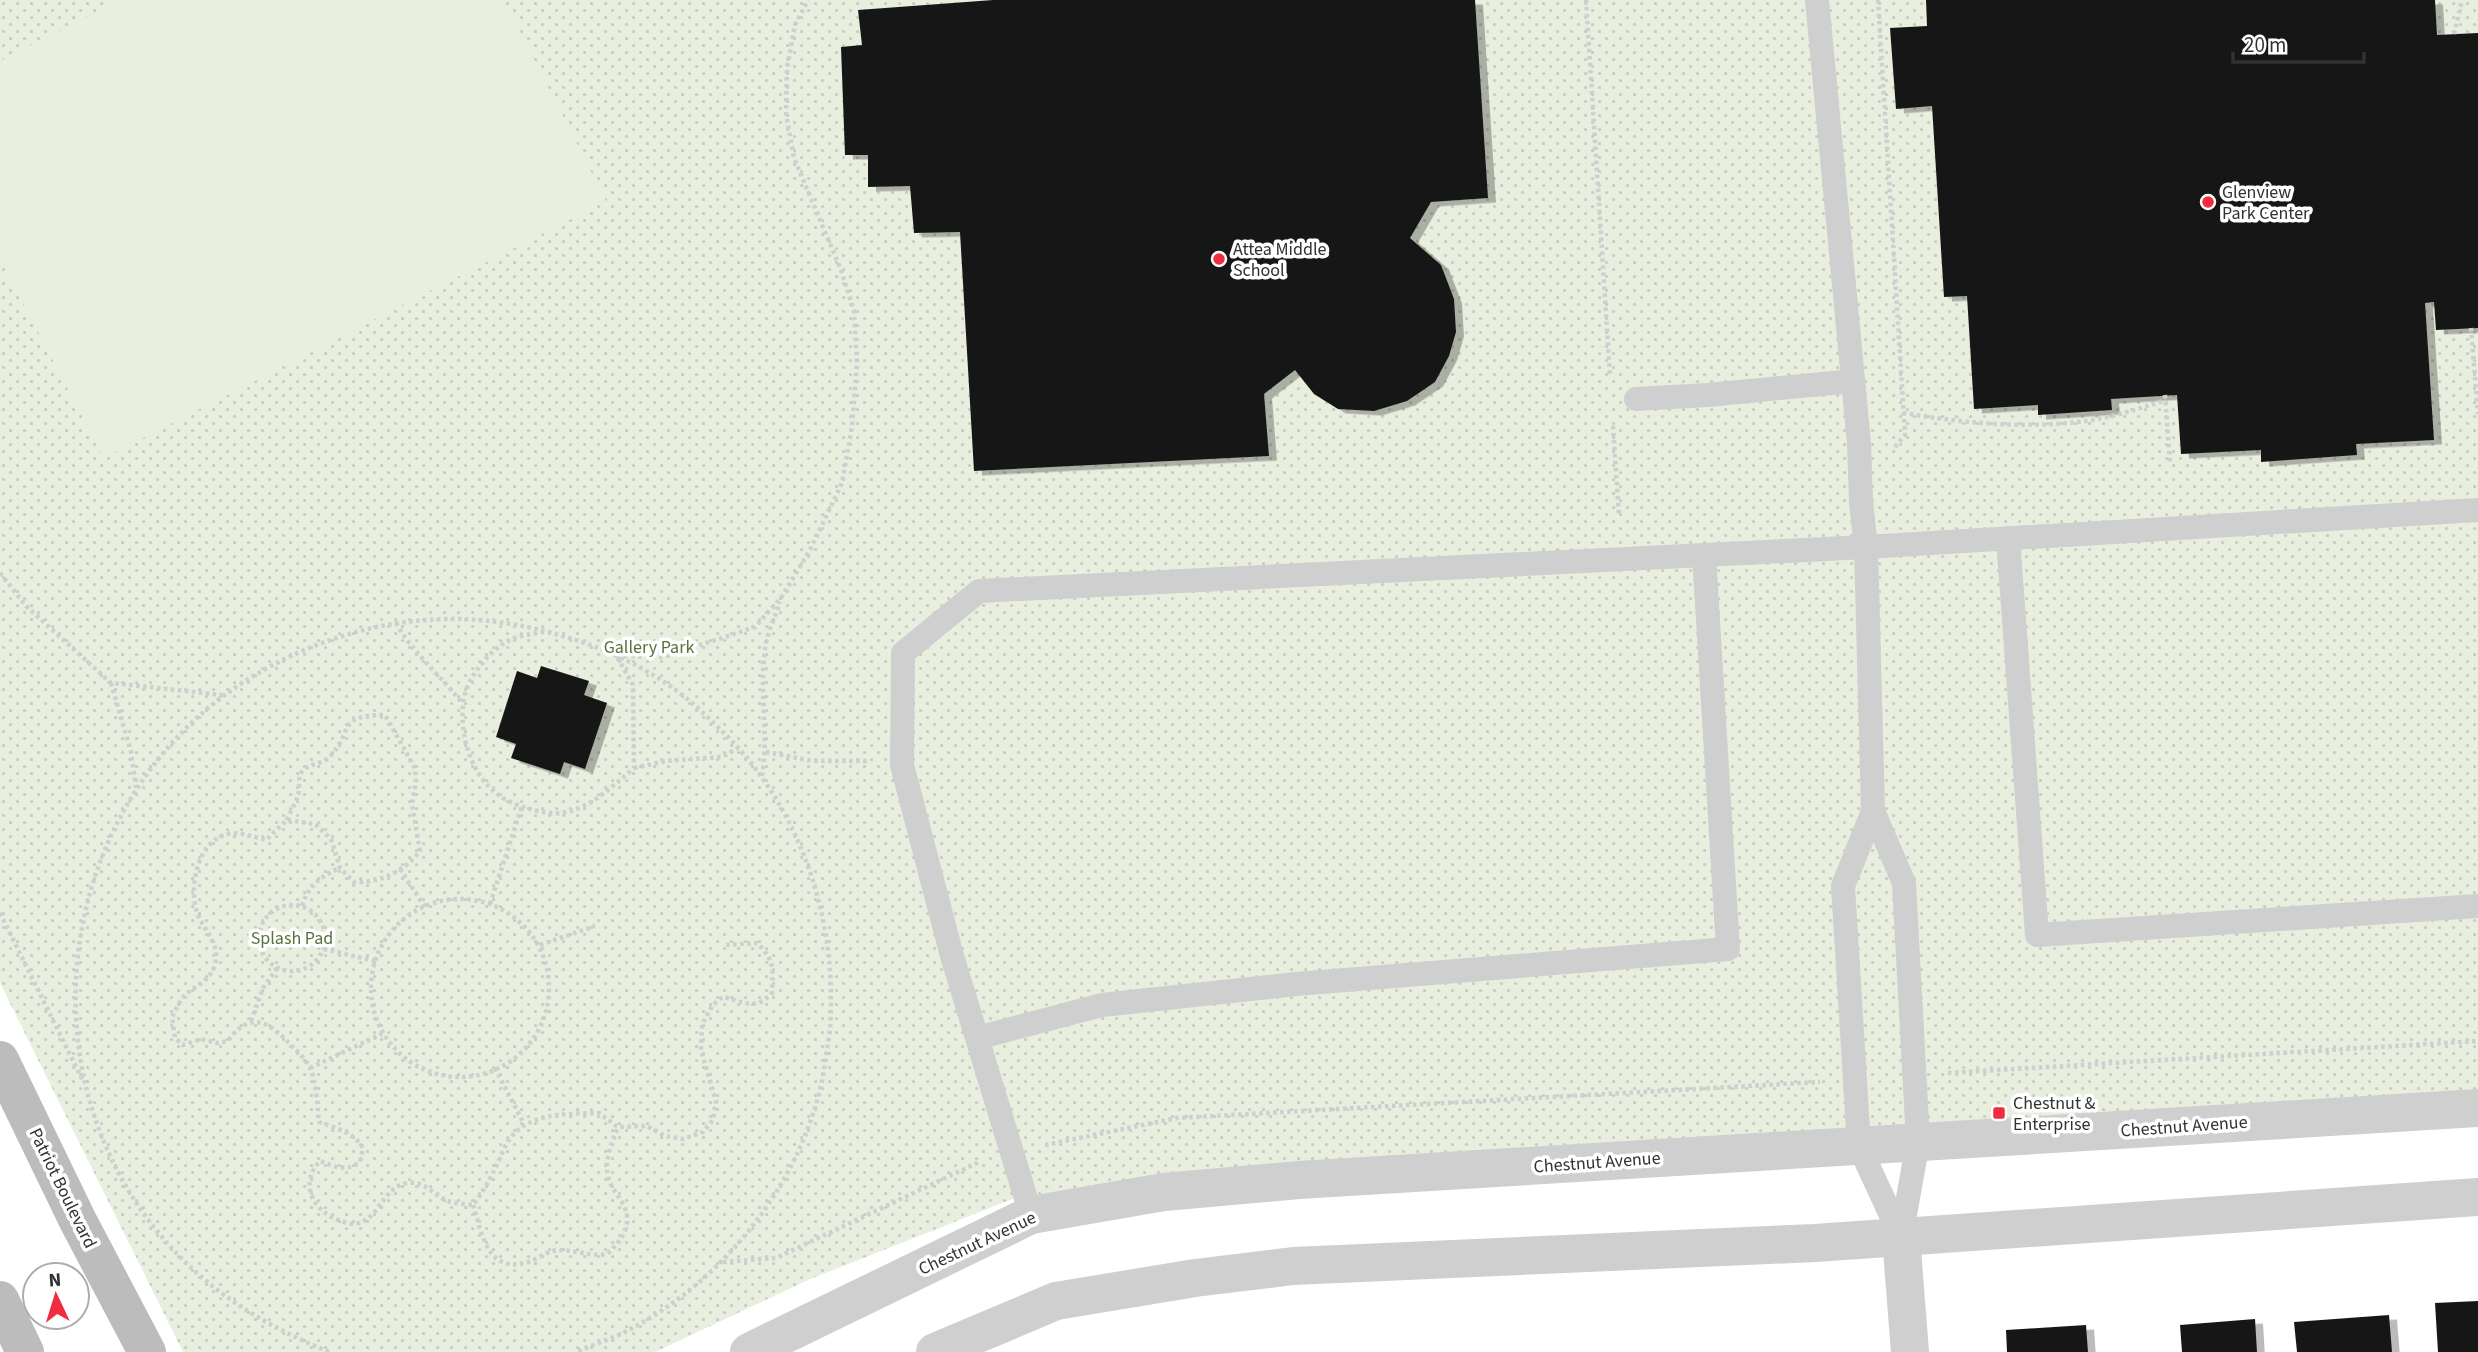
<svg xmlns="http://www.w3.org/2000/svg" width="2478" height="1352" viewBox="0 0 2478 1352" font-family="'Source Sans 3',sans-serif">
	<defs>
		<pattern id="park-dots" width="8" height="8" patternUnits="userSpaceOnUse" patternTransform="scale(1.75)"><rect width="8" height="8" fill="#e8efdf"/><path d="M2 2h.1M6 6h.1" fill="none" stroke="#c7cdc0" stroke-width="1.8" stroke-linecap="round"/></pattern>
		<filter id="shadow"><feDropShadow dx="8" dy="4.5" stdDeviation="0" flood-color="#0004"/></filter>
	</defs>
	<rect width="100%" height="100%" fill="#fff"/>
	<!-- park -->
	<path fill="url(#park-dots)" d="M0 0H2478V1093L1206 1177 1020 1196 808 1280 655 1352H183L0 983Z"/>
	<!-- pitch -->
	<path fill="#e8efdf" d="M120 0H504L606 201 104 458 0 259V61Z"/>
	<!-- building -->
	<path fill="#191919" filter="url(#shadow)" d="M993 0H1475L1488 198 1431 202 1410 238 1441 265 1454 299 1456 332 1449 356 1435 382 1407 401 1374 411 1338 409 1314 394 1295 370 1264 394 1269 456 974 471 960 232 914 233 910 186 868 187V155H845L841 47 862 45 858 10Z
		M1926 0H2435L2437 35 2478 33V328L2436 330 2434 302 2425 303 2434 440 2356 444 2357 455 2261 462V450L2181 454 2177 395 2111 399 2112 410 2038 415V405L1974 409 1967 296 1944 297 1932 106 1896 109 1890 28 1927 26Z
		M541 666 589 681 584 695 607 703 585 769 564 762 560 774 511 758 516 744 496 737 517 671 537 678Z
		M2478 1301V1352H2438L2435 1303Z
		M2389 1315 2392 1352H2297L2294 1322Z
		M2255 1319 2257 1352H2182L2180 1325Z
		M2086 1325 2088 1352H2007L2006 1330Z"/>
	<g fill="none" stroke-linecap="round" stroke-linejoin="round">
		<!-- path -->
		<path stroke="#cfcfcf" stroke-width="4.5" stroke-dasharray="3.5 3.5" stroke-linecap="butt" d="M1586 0 1610 376
			M1878 0 1905 435 1894 448
			M2454 34 2462 0
			M2471 328 2478 414
			M2165 395 2170 462
			M1903 413C1965 423 2029 430 2092 420 2117 416 2141 408 2166 400
			M1613 426 1619 516
			M0 573 26 606 111 683 222 695
			M396 623C413 653 441 676 462 703
			M544 632C533 634 518 635 508 641 487 652 464 682 463 705 460 738 472 777 500 796 508 802 520 806 530 809 541 812 555 815 567 812 593 806 614 785 634 768L633 685 617 657
			M617 656 664 657 755 627 781 598 810 550 842 483 852 427 857 362 854 311 841 270 794 158 786 114 787 68 795 25 808 0
			M111 683 131 752 136 788
			M766 752 813 761H869
			M634 768 666 761 722 757 738 748
			M762 776C769 733 759 692 765 649 767 633 775 617 780 602
			M287 820C290 812 296 803 298 795 300 788 298 779 301 773 306 763 322 765 329 757 355 732 334 715 385 715L415 768 416 780 412 804 420 851C404 872 379 883 354 882L340 868 331 839 315 824 287 820 266 840C254 837 236 830 224 835 197 845 190 885 196 909 201 928 221 943 215 964 211 980 197 985 186 994 180 1000 176 1010 172 1017L175 1038 183 1045 201 1039 217 1043 228 1041C251 1008 271 1024 293 1047 299 1053 307 1061 310 1068 317 1084 317 1105 319 1122 335 1128 354 1132 363 1148L360 1162C346 1172 335 1167 320 1161 299 1183 312 1210 338 1220 343 1222 349 1224 354 1224 380 1221 382 1186 408 1183 426 1180 435 1198 451 1202 458 1204 466 1204 473 1205 487 1187 495 1169 504 1149 520 1112 564 1114 599 1113L618 1127 647 1126 665 1136 683 1139 703 1132 713 1120 716 1101 701 1050 702 1025 712 1006 722 997C745 1001 754 1012 772 993 773 969 775 960 757 943L724 945
			M400 869 425 907
			M371 988a89 89 0 1 1 178 0a89 89 0 1 1-178 0Z
			M490 904 522 806
			M259 938a33 33 0 1 1 66 0a33 33 0 1 1-66 0Z
			M302 906C308 886 321 876 340 868
			M0 913 83 1081
			M540 945 595 926
			M324 949 375 961
			M251 1021 263 988 277 968
			M310 1068 382 1034
			M495 1068 524 1124
			M1948 1073 2478 1041
			M1045 1145 1177 1118 1820 1082
			M473 1205C482 1233 487 1275 528 1262 538 1259 549 1250 559 1250 576 1250 590 1257 607 1254 623 1240 635 1221 621 1201 616 1192 610 1186 608 1176 604 1159 612 1143 618 1127
			M723 1262 776 1258 979 1162
			M329 1352C261 1324 204 1289 157 1231 11 1051 68 769 275 664 332 634 395 618 459 619 524 620 607 644 661 680 685 695 706 715 726 735 794 803 830 899 831 995 831 1009 831 1023 829 1037 826 1055 824 1073 820 1090 794 1193 719 1284 625 1332 609 1340 592 1345 576 1352"/>
		<!-- service -->
		<path stroke="#cfcfcf" stroke-width="24" d="M1817 0 1859 443 1861 502 1866 547 1873 811 1904 883 1918 1142 1901 1237
			M1636 399 1708 395 1853 381
			M2008 538 2037 935 2478 906
			M1873 811 1843 886 1859 1146 1901 1237
			M977 1038 1102 1005 1296 984 1728 949 1704 555
			M1031 1215 952 956 902 765 903 653 979 591 1866 547 2478 510"/>
		<!-- minor -->
		<path stroke="#cfcfcf" stroke-width="38" d="M1901 1237 1910 1352"/>
		<!-- tertiary -->
		<path stroke="#cfcfcf" stroke-width="38" d="M749 1352 1031 1215 1164 1192 1299 1180 2478 1108
			M935 1352 1056 1301 1195 1278 1293 1266 1815 1243 2478 1197"/>
		<!-- secondary -->
		<path stroke="#bcbcbc" stroke-width="38" d="M0 1060 78 1221 147 1352
			M0 1300 25 1352"/>
	</g>
	<!-- markers -->
	<g fill="#f02c40" stroke="#fff" stroke-width="2.5">
		<circle cx="2208" cy="202" r="7"/>
		<circle cx="1219" cy="259" r="7"/>
		<rect x="1992" y="1106" width="14" height="14" rx="3.5"/>
	</g>
	<g text-anchor="middle" stroke-width="7" stroke-linejoin="round" paint-order="stroke">
		<!-- poi labels -->
		<g font-size="18" fill="#323232" stroke="#fff" text-anchor="start">
			<text x="2222" y="198">Glenview<tspan x="2222" dy="21">Park Center</tspan></text>
			<text x="1233" y="255">Attea Middle<tspan x="1233" dy="21">School</tspan></text>
			<text x="2013" y="1109">Chestnut &amp;<tspan x="2013" dy="21">Enterprise</tspan></text>
		</g>
		<!-- park labels -->
		<g font-size="18" fill="#56713b" stroke="#fff">
			<text x="649" y="653">Gallery Park</text>
			<text x="292" y="944">Splash Pad</text>
		</g>
		<!-- street labels -->
		<g font-size="18" fill="#323232" stroke="#fff">
			<text transform="translate(2184 1126) rotate(-4)" y="6">Chestnut Avenue</text>
			<text transform="translate(1597 1162) rotate(-4)" y="6">Chestnut Avenue</text>
			<text transform="translate(63 1188) rotate(64)" y="6">Patriot Boulevard</text>
			<text transform="translate(977 1243) rotate(-25)" y="6">Chestnut Avenue</text>
		</g>
	</g>
	<!-- north arrow -->
	<g transform="translate(56 1296) rotate(356)"><circle r="33" fill="#ffffff" stroke="#adadad" stroke-width="2"/>
	<path d="M0-5L12 26L0 18L-12 26Z" fill="#f02c40"/>
	<text y="-10" font-size="19" font-weight="bold" text-anchor="middle" fill="#323232">N</text>
	</g>
	<!-- scale -->
	<path d="M2233 52v10h131v-10" fill="none" stroke="#323232" stroke-width="3.5"/>
	<text x="2244" y="52" font-size="21" fill="#323232" stroke="#ffffff" stroke-width="5" paint-order="stroke">20 m</text>
</svg>
